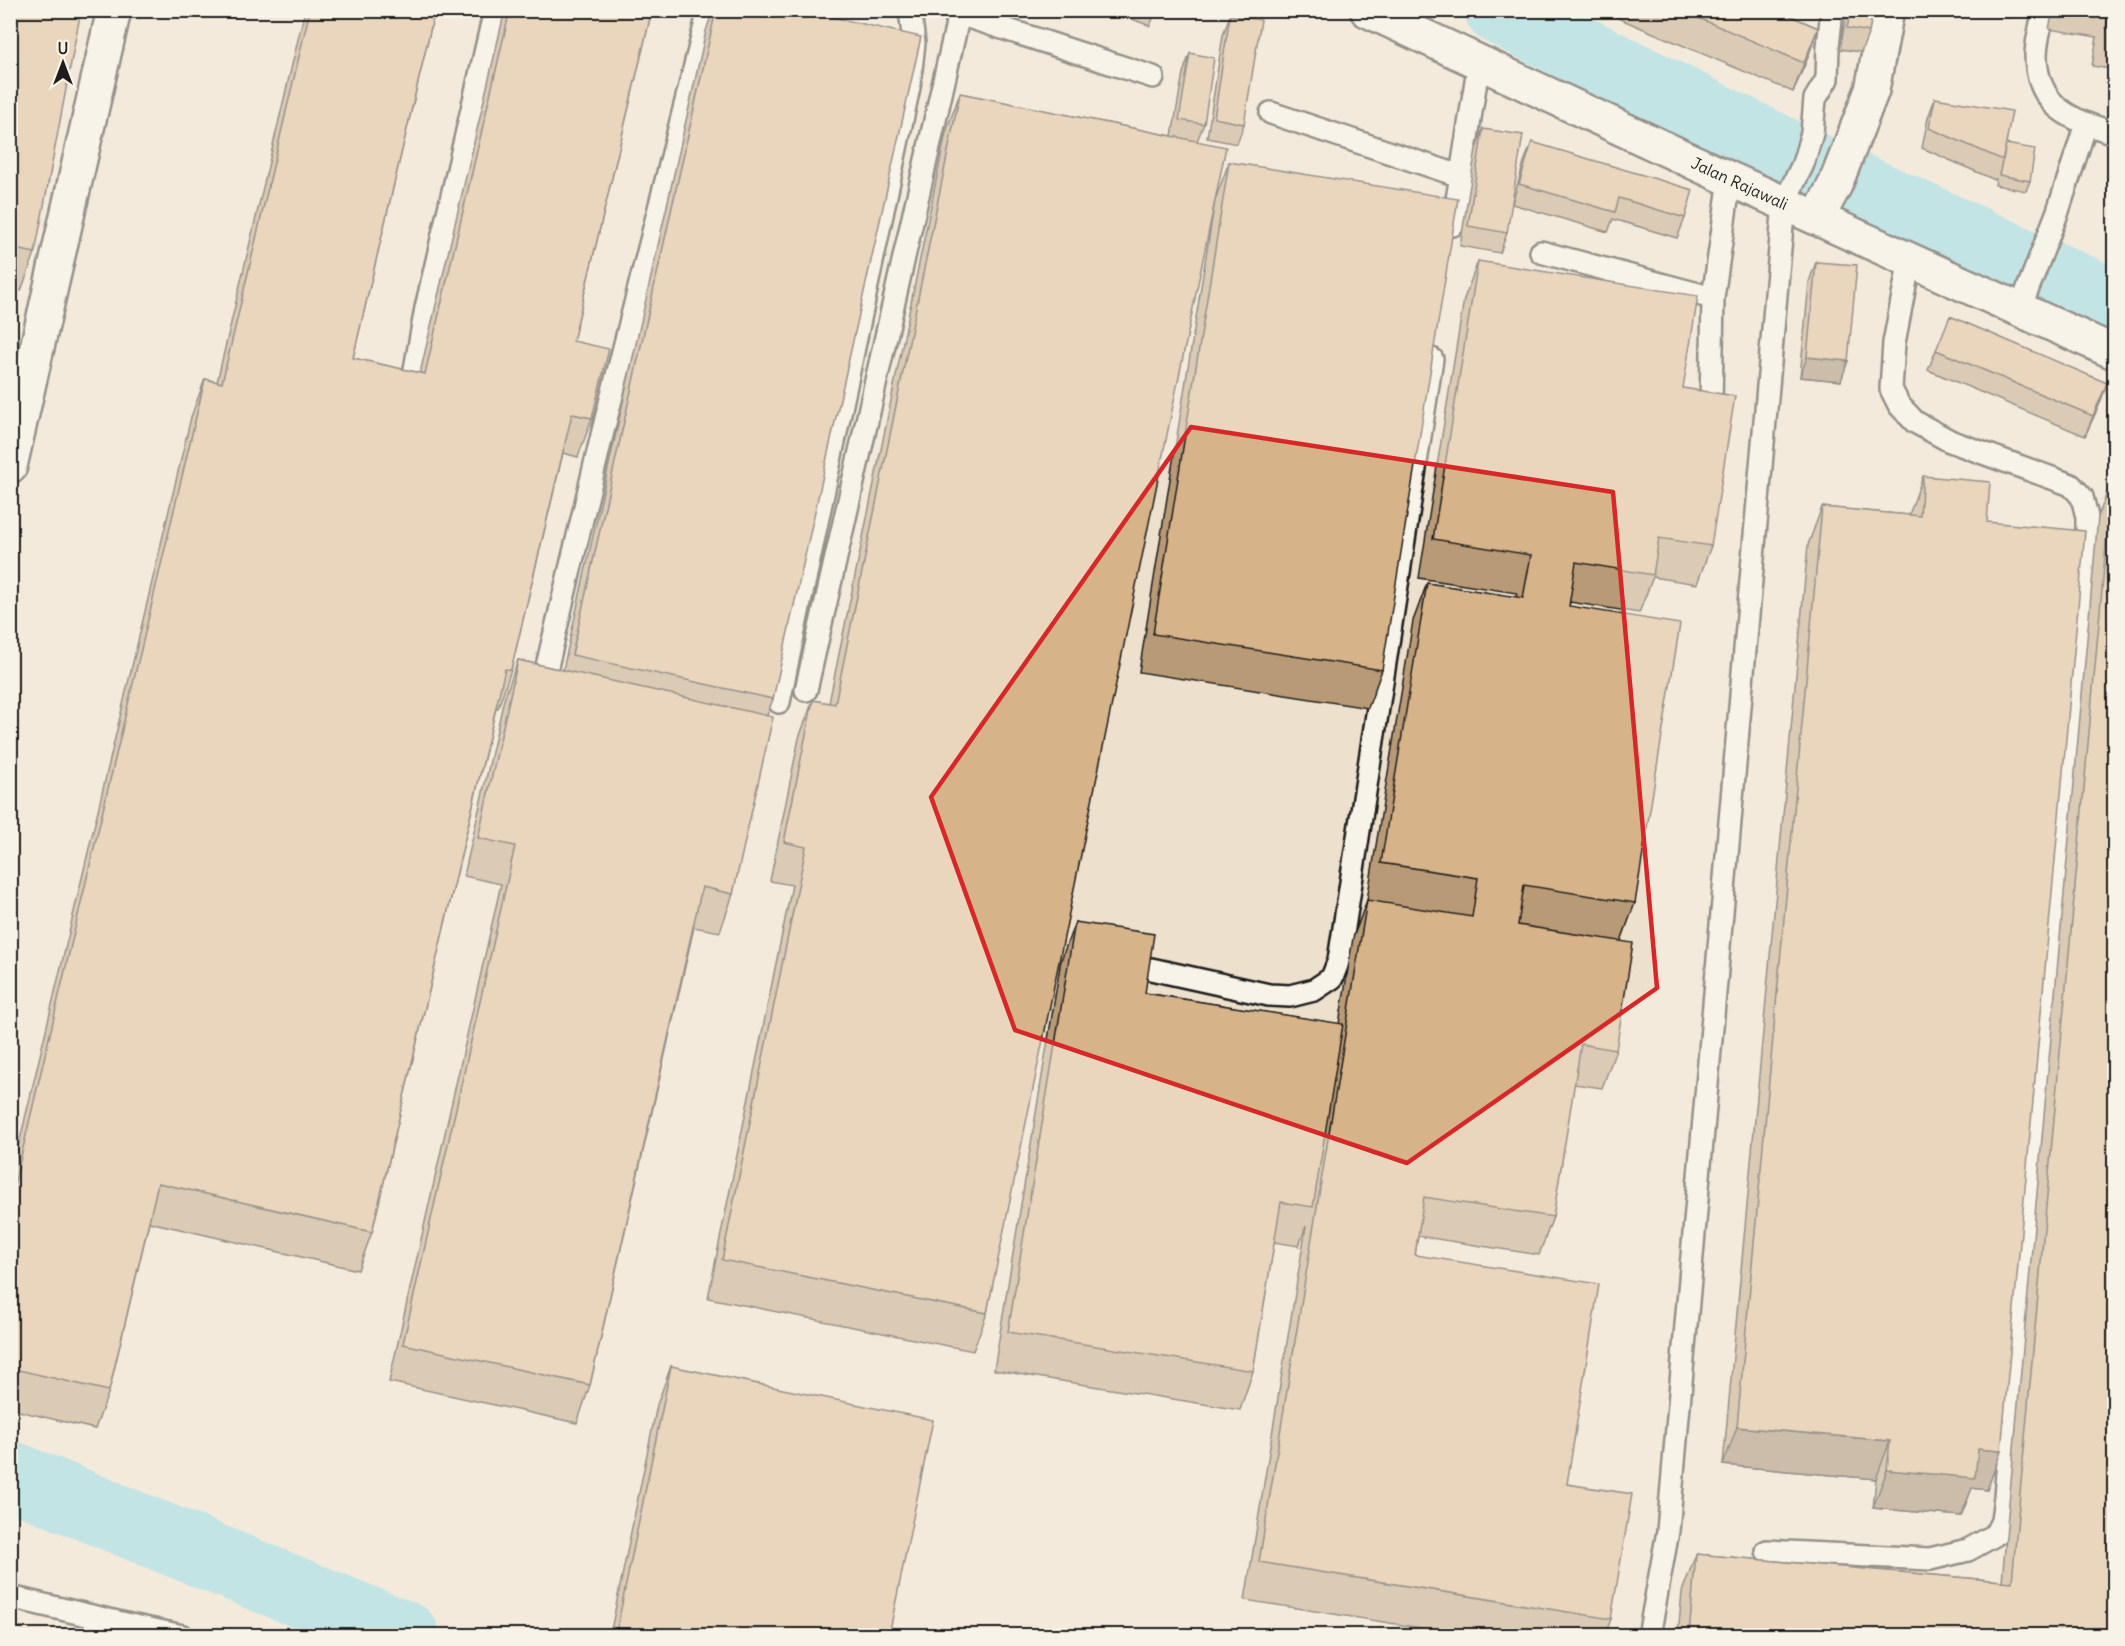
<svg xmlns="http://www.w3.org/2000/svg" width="2125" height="1646" viewBox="0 0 2125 1646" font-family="Delius,sans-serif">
	<rect width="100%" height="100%" fill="#f7f3e8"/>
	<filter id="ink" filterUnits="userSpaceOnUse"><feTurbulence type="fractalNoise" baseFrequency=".0167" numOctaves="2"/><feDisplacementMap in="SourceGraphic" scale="12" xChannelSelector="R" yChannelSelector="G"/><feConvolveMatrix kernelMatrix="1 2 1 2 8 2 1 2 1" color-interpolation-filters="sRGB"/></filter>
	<g filter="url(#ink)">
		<!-- built -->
		<path fill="#ede0cc" d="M11 11H2114V1635H11Z"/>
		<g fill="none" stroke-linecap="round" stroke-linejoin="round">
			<!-- river -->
			<path stroke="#84d2e2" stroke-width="69" d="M1499 10 1830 175 2114 304
				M10 1475 405 1636"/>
			<defs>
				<path id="lane" d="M2044 10C2041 25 2036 41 2036 56 2037 108 2072 120 2114 133
					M959 14 1153 77
					M1271 113 1460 176
					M1453 225 1479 62
					M1541 252 1713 298
					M2020 309 2058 211 2086 124
					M410 397 426 308 495 10
					M1711 404 1713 298 1730 179
					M543 683 603 431 709 10
					M806 690 960 10
					M779 702 909 87 914 43 910 10
					M1151 969 1269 995 1290 996 1314 990 1332 978 1339 960 1432 359
					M1767 1551 1930 1559 1968 1550 1995 1535 2002 1521 2005 1496 2087 580V517L2082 497 2071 485 1950 441 1915 422 1899 405 1891 389 1894 343 1910 259
					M10 1597 130 1625 183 1636
					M1649 1636 1668 1531 1784 203 1803 164 1812 133 1815 99 1827 79 1828 47 1832 10"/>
				<path id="street" d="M1817 218 1835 185 1872 90 1887 10
					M10 466 114 10"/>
				<g id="secondary">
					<path id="s1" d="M1367 10 1730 179 2114 352"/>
				</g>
			</defs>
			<!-- lane casing -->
			<use href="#lane" stroke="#1c1c1c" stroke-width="26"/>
			<!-- street casing -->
			<use href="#street" stroke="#1c1c1c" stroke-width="38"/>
			<!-- secondary casing -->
			<use href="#secondary" stroke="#1c1c1c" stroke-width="38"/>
			<!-- lane -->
			<use href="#lane" stroke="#f7f3e8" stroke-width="21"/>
			<!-- street -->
			<use href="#street" stroke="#f7f3e8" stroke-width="33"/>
			<!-- secondary -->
			<use href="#secondary" stroke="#f7f3e8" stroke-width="33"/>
		</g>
		<!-- wall -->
		<path fill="#b99a76" stroke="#1c1c1c" stroke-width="1.5" d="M10 10 35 253 21 291 10 289Z
			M305 10H435L353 358 420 373 505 10H652L573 341 592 418 578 457 563 453 511 670 498 708H496L372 1232 358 1270 149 1222 109 1391 95 1429 10 1409V1182L191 417 205 379 217 382Z
			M713 10H801L773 699 767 715 733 894 720 932 694 927 590 1385 577 1423 389 1382 501 884 464 876 504 699 518 660 563 670 706 31Z
			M1109 10H1156L1150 26Z
			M1599 10H1777L1818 28 1808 57 1793 92Z
			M1847 10H1873L1869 32 1861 52 1840 49Z
			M1966 10H2012L2009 18Z
			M2053 10H2115V70L2092 66 2097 37 2049 29Z
			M1230 15 1244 124 1237 144 1207 138 1223 35Z
			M1190 53 1204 124 1197 141 987 1313 973 1351 708 1298 792 885 770 881 799 738 813 700 829 703 946 132 960 93 1172 136 1183 73Z
			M1935 98 2006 144 2030 181 2026 191 1995 185 1996 178 1995 180 1922 148 1928 118Z
			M1483 129 1507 233 1500 253 1460 246 1476 149Z
			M1532 142 1685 218 1677 238 1613 219 1608 232 1512 204 1524 162Z
			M1229 162 1382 670 1368 708 1139 672 1215 200Z
			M1478 261 1683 388 1711 546 1697 584 1653 577 1639 613 1570 602 1569 606 1635 903 1621 941 1616 1050 1602 1088 1574 1084 1553 1217 1539 1255 1418 1236 1415 1255 1567 1484 1611 1619 1605 1635H1465L1245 1600 1306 1226 1299 1246 1274 1242 1253 1371 1240 1410 994 1370 1061 960 1075 922 1145 993 1339 1024 1353 938 1367 900 1413 621 1427 583 1516 597 1517 593 1419 578 1464 299Z
			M1816 262 1841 381 1800 377 1809 282Z
			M1936 350 2107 383 2100 403 2085 436 1928 370Z
			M2115 452V469L2109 466Z
			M1923 476 2001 1451 1987 1490 1972 1488 1961 1516 1873 1508 1876 1479 1723 1465 1808 545 1822 507 1909 515Z
			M2112 479 2115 1635H1678L1682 1592 1696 1554 2002 1581 2098 517Z
			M671 1366 889 1635H610L657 1405Z"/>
		<!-- shaded-wall -->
		<path fill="#967d60" stroke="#1c1c1c" stroke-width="1.5" d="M1818 28 1808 57 1793 92 1804 63Z
			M1807 357 1848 361 1841 381 1800 377Z
			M2107 383 2100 403 2085 436 2093 416Z
			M1737 1427 1890 1441 1876 1479 1723 1465Z
			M1978 1449 2001 1451 1987 1490 1972 1488 1961 1516 1873 1508 1887 1470Z"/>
		<!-- building -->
		<path fill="#d7b389" stroke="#1c1c1c" stroke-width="1.5" d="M10 10H81L35 253 10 248Z
			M310 10H435L353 358 425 374 510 10H652L573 341 609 349 592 418 572 414 511 670 505 669 372 1232 158 1183 109 1391 10 1368V1203L205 379 222 383Z
			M716 10H801L921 37 773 699 572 655Z
			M1680 10H1777L1818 28 1804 63Z
			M1851 10H1873L1869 32 1847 28Z
			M2109 10H2115V30L2106 28Z
			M1230 15 1261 20 1244 124 1214 118Z
			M1190 53 1214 58 1204 124 1179 120Z
			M960 93 1226 147 987 1313 722 1260 806 847 784 842 813 700 835 704Z
			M1935 98 2012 111 2003 160 1929 128Z
			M1483 129 1523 135 1507 233 1468 226Z
			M1532 142 1693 190 1685 218 1619 198 1615 212 1519 184Z
			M2006 144 2035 149 2030 181 1999 175Z
			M1229 162 1458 199 1382 670 1153 634Z
			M1478 261 1698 296 1683 388 1735 396 1711 546 1659 538 1653 575 1576 562 1569 606 1680 624 1635 903 1524 885 1518 925 1633 943 1616 1050 1581 1044 1553 1217 1424 1197 1415 1255 1599 1284 1567 1484 1632 1494 1611 1619 1259 1562 1367 900 1472 917 1478 878 1381 863 1427 583 1523 598 1531 555 1433 539Z
			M1816 262 1857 265 1848 361 1807 357Z
			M1950 316 2107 383 2093 416 1936 350Z
			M1923 476 1990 482 1987 522 2085 531 2001 1451 1978 1449 1975 1478 1887 1470 1890 1441 1737 1427 1822 507 1920 516Z
			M2112 479H2115V1635H1689L1696 1554 2012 1582Z
			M518 660 773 717 733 894 702 887 590 1385 403 1344 515 846 478 838Z
			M1075 922 1154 934 1145 993 1343 1024 1313 1207 1281 1202 1253 1371 1008 1332Z
			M671 1366 933 1420 889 1635H631L616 1633Z"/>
	</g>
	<!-- marked area -->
	<path d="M0 0H2125V1646H0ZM1191 427 1613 492 1657 988 1407 1163 1015 1030 931 797Z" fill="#f7f3e8" fill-opacity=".55" fill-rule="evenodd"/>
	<path fill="none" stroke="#d62828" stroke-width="4.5" stroke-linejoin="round" d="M1191 427 1613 492 1657 988 1407 1163 1015 1030 931 797Z"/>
	<g text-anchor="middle" stroke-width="6" stroke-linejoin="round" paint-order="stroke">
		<!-- street labels -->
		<g font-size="16" fill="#1c1c1c" stroke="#f7f3e8">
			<text dy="6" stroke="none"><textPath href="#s1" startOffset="411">Jalan Rajawali</textPath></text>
		</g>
	</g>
	<!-- margin -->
	<rect width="2125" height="1646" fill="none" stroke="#f7f3e8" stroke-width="36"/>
	<rect x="18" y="18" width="2089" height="1610" fill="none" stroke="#1c1c1c" stroke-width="2" filter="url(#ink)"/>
	<!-- north arrow -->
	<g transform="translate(63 63)" stroke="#f7f3e8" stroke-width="4.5" paint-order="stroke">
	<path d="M0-4.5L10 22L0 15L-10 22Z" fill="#1c1c1c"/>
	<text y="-9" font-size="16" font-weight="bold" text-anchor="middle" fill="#1c1c1c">U</text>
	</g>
</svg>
